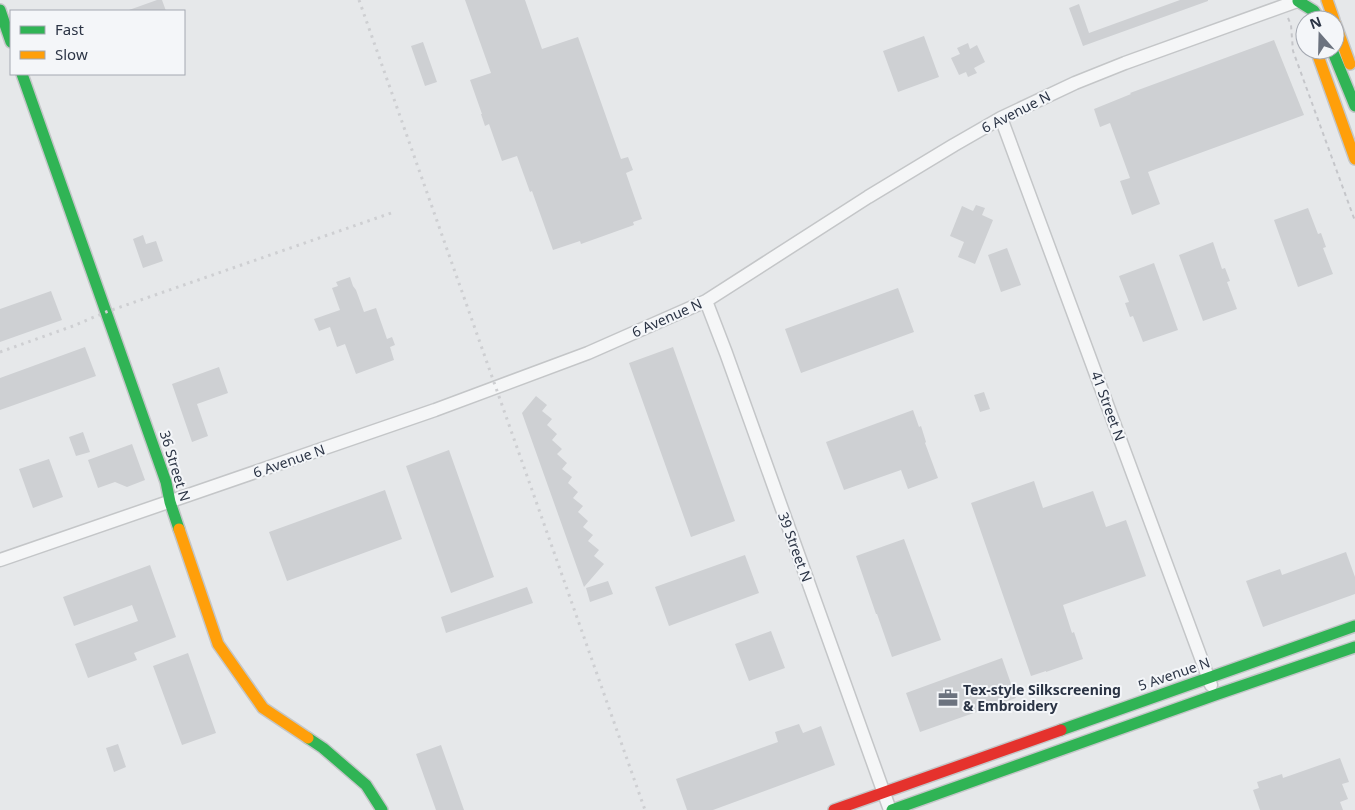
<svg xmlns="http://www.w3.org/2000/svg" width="1355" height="810" viewBox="0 0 1355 810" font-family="'Noto Sans',sans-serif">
	<rect width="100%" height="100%" fill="#e6e8ea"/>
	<!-- building -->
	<path fill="#ced0d3" d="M157 0H162L166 11H129V10Z
		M465 0H525L542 49 578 37 621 159 628 157 633 170 626 173 642 219 633 222 634 225 581 244 580 241 553 250 532 191 530 192 517 156 502 161 489 124 485 126 481 114H482L470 80 491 73Z
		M1180 0H1208V1L1083 46 1069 8 1079 4 1089 33Z
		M924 36 939 77 898 92 883 51Z
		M1274 40 1304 115 1148 172 1160 204 1132 215 1120 181 1130 178 1110 123 1100 127 1094 109 1131 94 1130 93Z
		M423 42 437 82 425 86 411 46Z
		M968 43 970 49 977 45 985 62 974 68 977 73 968 77 966 72 959 75 951 58 960 54 957 48Z
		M976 205 985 208 982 215 993 220 975 264 958 257 964 242 950 236 962 206 973 211Z
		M1308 208 1318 234 1321 233 1326 247 1323 248 1333 274 1298 287 1274 220Z
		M143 235 146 244 156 241 163 261 143 268 133 239Z
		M1213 242 1222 269 1225 268 1230 281 1227 282 1237 309 1203 321 1179 255Z
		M1007 248 1021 285 1001 292 988 255Z
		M1154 263 1178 330 1143 342 1133 316 1130 317 1125 303 1129 302 1119 276Z
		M350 277 353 286 356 290 364 312 376 308 387 339 392 337 395 345 390 347 394 360 356 374 345 344 337 347 330 327 319 331 314 319 340 310 332 288 338 286 336 282Z
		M898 288 914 332 801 373 785 329Z
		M51 291 62 320 0 342V309Z
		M85 347 96 376 0 410V378Z
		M673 347 735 521 691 537 629 363Z
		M219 367 228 393 197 404 208 436 192 442 172 384Z
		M984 392 990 409 980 412 974 395Z
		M536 396 547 405 542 411 552 419 547 425 557 434 552 440 562 449 557 454 567 463 562 469 572 477 568 483 578 492 573 498 583 506 578 512 588 521 583 527 593 535 588 541 599 550 594 556 604 564 584 587 522 413Z
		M913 410 919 427 921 426 926 442 925 443 938 478 908 489 901 470 844 490 826 442Z
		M83 432 90 452 76 456 69 437Z
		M132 444 145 480 127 487 115 482 98 488 88 460Z
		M449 450 494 577 451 593 406 466Z
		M49 459 63 497 33 508 19 469Z
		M1034 481 1043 508 1093 491 1106 527 1126 520 1146 576 1063 605 1072 633 1074 632 1083 659 1046 672V671L1031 676 971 503Z
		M385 490 402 539 287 581 269 532Z
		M904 539 941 640 892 657 877 614H876L856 556Z
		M1346 552 1355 577V594L1263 627 1246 581 1280 569 1282 575Z
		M745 555 759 593 669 626 655 587Z
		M150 565 176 637 134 653 137 660 88 678 75 644 138 621 132 605 74 626 63 597Z
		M608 581 613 594 590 602 586 588Z
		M527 587 533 603 446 633 441 617Z
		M771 631 785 668 749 681 735 644Z
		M188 653 216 733 182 745 153 666Z
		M1002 658 1016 698 920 732 906 693Z
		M799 724 803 733 821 726 835 765 713 810H687L676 779 778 742 775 732Z
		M118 744 126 767 114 772 106 748Z
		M441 745 464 810H436L416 754Z
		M1340 758 1349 782 1342 784 1348 799 1340 802 1343 810H1260L1253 790 1259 788 1257 782 1282 774 1283 778Z"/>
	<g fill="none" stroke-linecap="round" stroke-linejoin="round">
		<defs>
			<path id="street" d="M1001 118 1211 685
				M706 301 726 353 890 810
				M0 560 435 410 588 353 706 301 868 197 954 145 1001 118 1075 83 1125 63 1300 0"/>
			<path id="fast" d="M1298 1 1314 11 1320 20
				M0 10 11 42
				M1332 50 1355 106
				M22 74 166 482 170 502 179 529
				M1061 730 1355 626
				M308 738 323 748 366 785 382 810
				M892 810 1215 695 1355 647"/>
			<path id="slow" d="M1327 0 1334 20
				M1335 23 1350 64
				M1316 50 1355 159
				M179 529 218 644 263 708 308 738"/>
			<path id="jam" d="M834 810 1061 730"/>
		</defs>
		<!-- street casing -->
		<use href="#street" stroke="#c4c6c8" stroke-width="15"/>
		<!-- fast casing -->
		<use href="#fast" stroke="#c4c6c8" stroke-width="14"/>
		<!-- slow casing -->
		<use href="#slow" stroke="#c4c6c8" stroke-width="14"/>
		<!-- jam casing -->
		<use href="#jam" stroke="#c4c6c8" stroke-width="14"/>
		<!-- path -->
		<path stroke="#c5c6ca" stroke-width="2" stroke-dasharray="4 4" stroke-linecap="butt" d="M1288 18 1291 25 1293 51 1355 221"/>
		<!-- street -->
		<use href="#street" stroke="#f5f6f7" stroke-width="12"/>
		<!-- fast -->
		<use href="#fast" stroke="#30b455" stroke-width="11"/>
		<!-- slow -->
		<use href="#slow" stroke="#ff9f0a" stroke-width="11"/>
		<!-- jam -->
		<use href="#jam" stroke="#e5322d" stroke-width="11"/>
		<!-- rail -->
		<path stroke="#cecfd2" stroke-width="3" stroke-dasharray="2.5 5" stroke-linecap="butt" d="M359 0 645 810
			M0 352 73 326 106 312 394 212"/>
	</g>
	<!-- icons -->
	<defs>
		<symbol id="office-bare" viewBox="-9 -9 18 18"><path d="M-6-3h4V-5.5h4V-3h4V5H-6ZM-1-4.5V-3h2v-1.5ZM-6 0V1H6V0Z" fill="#6c737f" stroke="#f4f6f9" stroke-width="2.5" paint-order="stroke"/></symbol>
	</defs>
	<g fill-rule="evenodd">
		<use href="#office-bare" x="934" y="684" width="28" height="28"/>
	</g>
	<g text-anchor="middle" stroke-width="4" stroke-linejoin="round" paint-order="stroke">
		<!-- street labels -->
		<g font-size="14" fill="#2b3445" stroke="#f4f6f9">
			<text transform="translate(1016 112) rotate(-27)" y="5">6 Avenue N</text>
			<text transform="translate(667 318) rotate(-24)" y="5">6 Avenue N</text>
			<text transform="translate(1108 406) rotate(70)" y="5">41 Street N</text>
			<text transform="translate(289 461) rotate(-19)" y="5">6 Avenue N</text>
			<text transform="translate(175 466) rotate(73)" y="5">36 Street N</text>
			<text transform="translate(795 547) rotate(70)" y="5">39 Street N</text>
			<text transform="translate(1174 674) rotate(-19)" y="5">5 Avenue N</text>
		</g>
		<!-- poi labels -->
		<g font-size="14" font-weight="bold" fill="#2b3445" stroke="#f4f6f9" text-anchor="start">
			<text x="963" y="695">Tex-style Silkscreening<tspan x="963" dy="16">&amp; Embroidery</tspan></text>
		</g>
	</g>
	<!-- legend -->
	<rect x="10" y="10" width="175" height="65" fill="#f4f6f9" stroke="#a4a8b1"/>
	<rect x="20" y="26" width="25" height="8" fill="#30b455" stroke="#a4a8b1"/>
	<text x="55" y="35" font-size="15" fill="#2b3445">Fast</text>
	<rect x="20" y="51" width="25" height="8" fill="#ff9f0a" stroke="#a4a8b1"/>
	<text x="55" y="60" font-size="15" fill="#2b3445">Slow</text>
	<!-- north arrow -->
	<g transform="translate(1320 35) rotate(340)"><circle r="24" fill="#f4f6f9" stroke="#a4a8b1"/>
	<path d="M0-4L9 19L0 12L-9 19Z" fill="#6c737f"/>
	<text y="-8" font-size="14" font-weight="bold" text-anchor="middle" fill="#2b3445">N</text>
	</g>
</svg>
